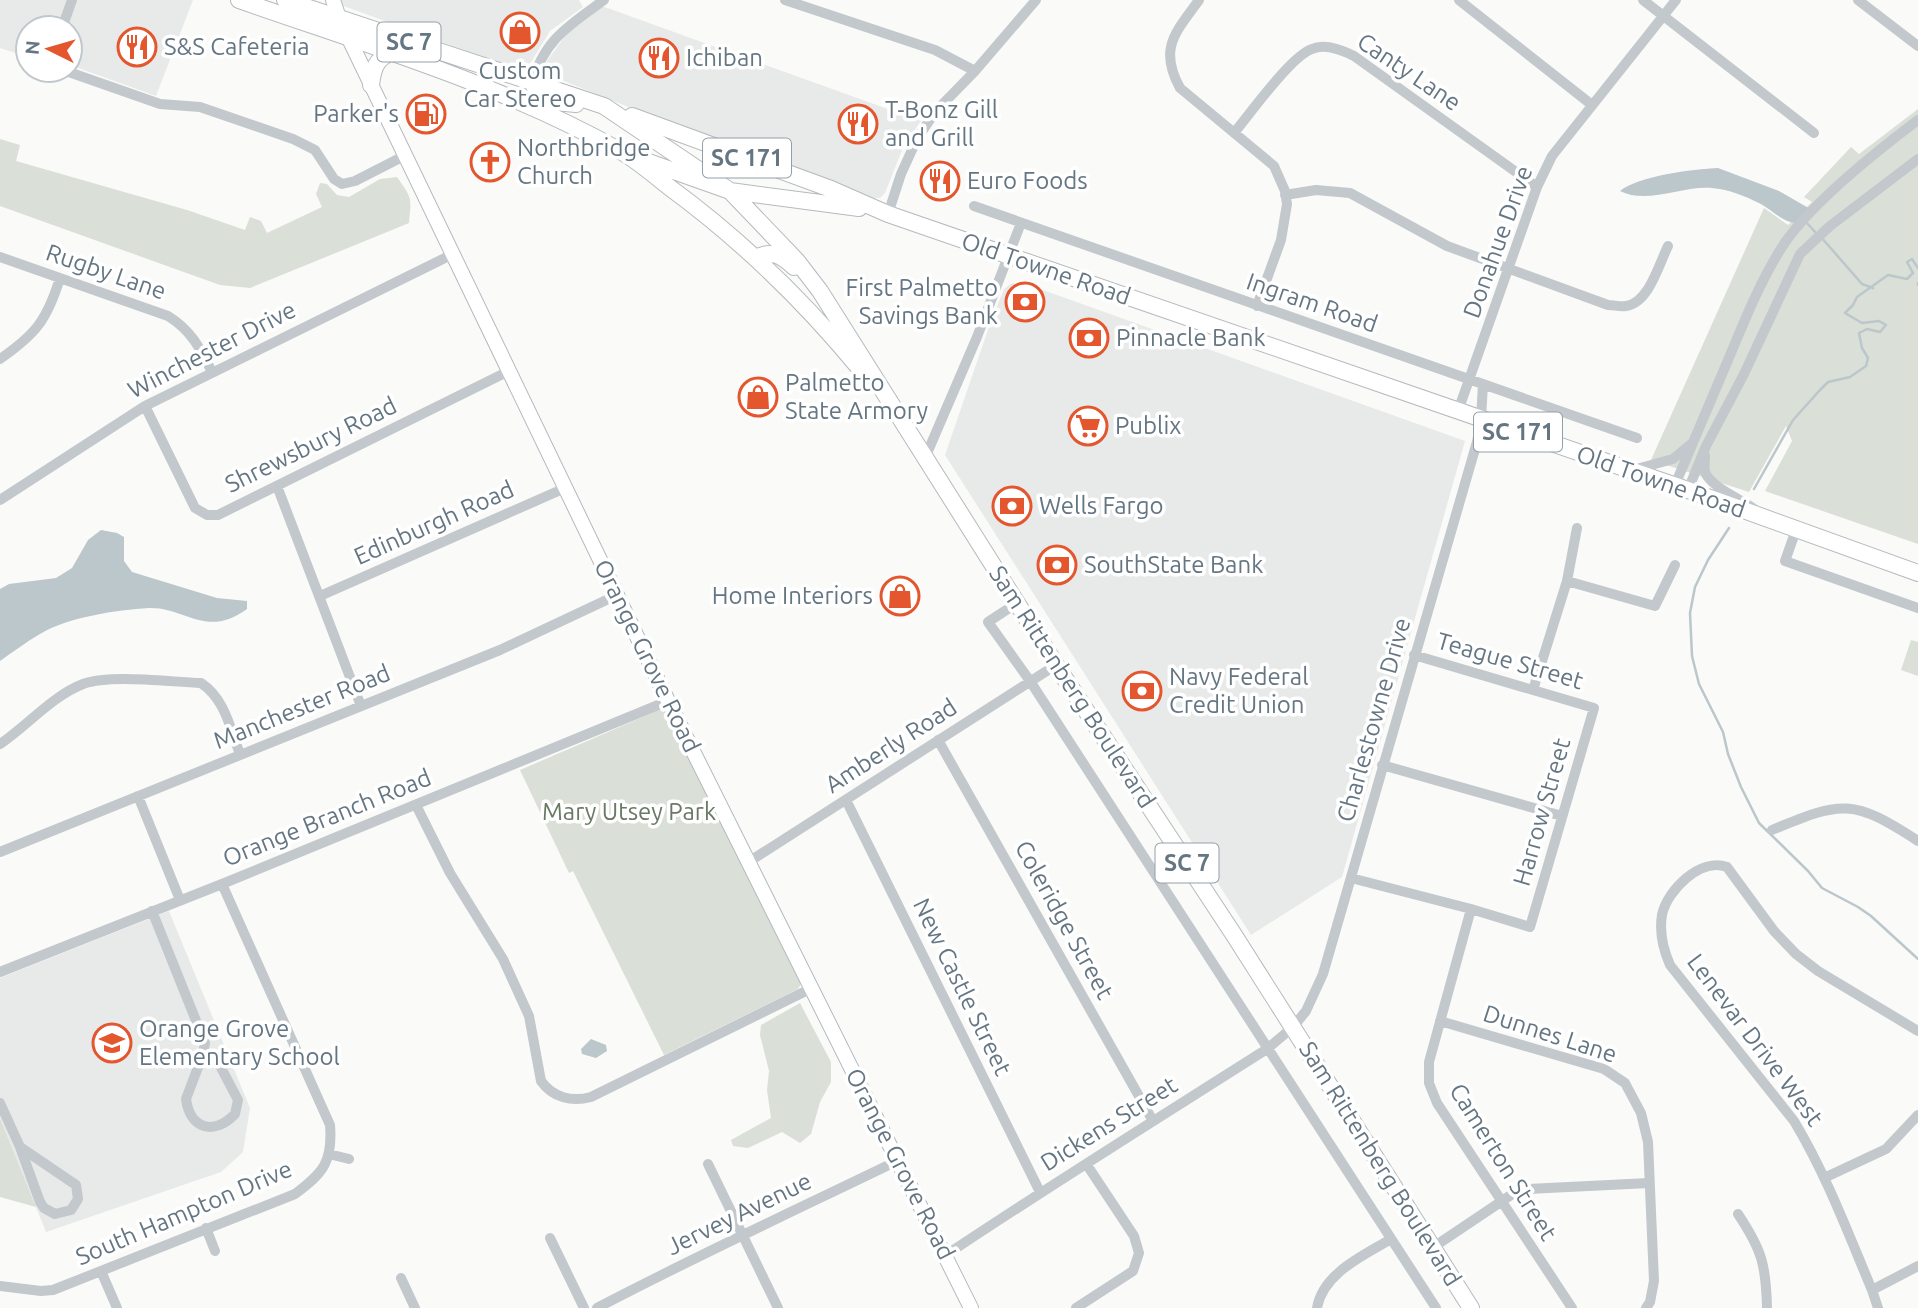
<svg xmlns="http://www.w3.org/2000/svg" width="1918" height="1308" viewBox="0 0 1918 1308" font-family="Ubuntu,sans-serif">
	<rect width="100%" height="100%" fill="#fafaf8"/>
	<!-- built -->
	<path fill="#e8e9e9" d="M0 0H193L156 96 70 65V28H28V57L0 48Z
		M340 0H579L583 7 550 31 528 67 521 71 341 5Z
		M602 6 921 121 904 145 885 193 880 198H871L663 121 549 75 545 69 547 61 568 32Z
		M1012 283 1043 290 1465 441 1342 877 1251 935 945 455 990 324 1004 289Z
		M169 911 250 1108 243 1152 221 1172 46 1232 0 1118V978Z"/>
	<!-- green -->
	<path fill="#dadfd7" d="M1918 109V544L1765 491 1792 441 1786 426 1749 492 1651 460 1764 208 1788 225 1812 202 1804 197 1851 147 1859 154Z
		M0 139 20 145 16 161 187 210 245 230 250 217 261 221 267 233 322 207 316 194 320 183 327 184 337 195 349 197 380 179 397 177C413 200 411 197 409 223L250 288 220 285 0 206Z
		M1911 640 1918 642V676L1901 670Z
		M659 710 667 711 801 978V984L798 989 664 1055 573 871 569 873 520 770Z
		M800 1003 831 1062V1082L820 1102 811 1134 800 1143 782 1132 748 1148 733 1146 731 1140 771 1118 767 1090 769 1071 760 1035 761 1025Z
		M0 1118 36 1207 0 1197Z"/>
	<!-- water -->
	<path fill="#bbc7cb" d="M1718 168 1779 191 1812 210 1797 223C1783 223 1771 209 1759 203 1745 196 1727 189 1712 188 1683 185 1647 205 1620 191 1638 176 1693 169 1718 168Z
		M101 530 117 533 124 537V561L132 572 217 598 247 601V609C206 639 186 607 149 608 117 610 68 617 40 634 26 642 13 652 0 661V589L9 584 56 578 72 568 88 540Z
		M591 1039 606 1045 607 1051 596 1058 582 1054 581 1049Z"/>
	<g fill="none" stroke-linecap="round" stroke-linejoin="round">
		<!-- stream -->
		<path stroke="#bbc7cb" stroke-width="2.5" d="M1806 222 1816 233
			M1821 237 1862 284 1873 288
			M1918 283V285
			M1754 489 1793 420 1820 390 1828 382 1850 377 1866 366 1868 358 1862 348 1859 333 1867 329 1880 332 1886 325 1879 321 1862 323 1845 313 1853 305 1857 297 1888 275 1907 279 1913 273 1907 262 1912 259 1918 268
			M1729 528 1708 560 1695 587 1690 613 1692 656 1699 684 1723 732 1728 754 1741 787 1759 823 1808 871 1822 888 1858 907 1871 916 1918 959"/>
		<defs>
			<path id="secondary" d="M333 0 339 18 668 701 971 1308"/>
			<path id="primary" d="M239 0C370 46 501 84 622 152 639 162 654 175 669 187 740 239 804 301 860 369
				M285 0 604 106 730 191 797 261 820 291 1056 665 1234 935 1471 1308
				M533 83 544 112 555 102 576 104
				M371 85C373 69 375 60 391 52
				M632 116 831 189 888 214 1688 490 1918 573
				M640 159 730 191 859 208
				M756 258C772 249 782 256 794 267"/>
		</defs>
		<!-- secondary casing -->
		<use href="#secondary" stroke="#b3babf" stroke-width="16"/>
		<!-- primary casing -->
		<use href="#primary" stroke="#b5babe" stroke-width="18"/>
		<!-- street -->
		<path stroke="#c3c8cc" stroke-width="10" d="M785 0 935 50 975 71
			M1199 0C1176 32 1158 48 1180 88L1274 166 1285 191 1287 204 1281 240 1257 306
			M1459 0 1592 105
			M1643 0 1814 133
			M1858 0 1918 46
			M62 28 72 0
			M63 70 160 104 200 107 293 139 315 150 334 179 342 184 355 181 404 156
			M533 83C542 41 571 24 604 0
			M1234 133C1250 114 1291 56 1312 49 1325 43 1342 50 1354 56L1537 187
			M1285 195 1316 190 1350 193 1447 246 1608 305C1614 305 1620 307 1626 306 1649 303 1659 264 1668 246
			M974 206 1637 438
			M888 214 901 174 917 139 935 112 975 71 1036 0
			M0 257 168 316C191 330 200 348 212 372
			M0 359C36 334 47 320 60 278
			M145 406 195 508 207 515H218L509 371
			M1458 411 1537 187 1552 156 1676 0
			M1705 455C1705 460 1704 468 1705 472 1711 488 1744 500 1757 511
			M925 458 977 337 1021 223
			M1633 470 1673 459 1691 444
			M1675 485C1694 441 1712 397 1731 353 1746 317 1761 280 1782 247 1809 205 1877 151 1918 120
			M277 486 361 706
			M1688 490 1706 446 1744 374 1800 254 1830 226 1918 159
			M0 500 145 406 453 254
			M1796 530 1785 561 1918 608
			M1567 581 1655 606 1675 565
			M320 596 565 488
			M1017 603 988 622 1030 681 1436 1308
			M1533 690 1567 581 1577 528
			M938 740 1153 1121
			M0 744C27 726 52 696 83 684 111 674 169 682 201 683 225 699 230 728 240 754
			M1382 765 1562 816
			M138 796 180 900
			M846 800 1040 1192
			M416 805 450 873 503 959 529 1016 541 1081C553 1098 572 1102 591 1097L812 988
			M1772 830C1843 800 1853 799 1918 841
			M0 852 500 650 617 595
			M750 861 1056 665
			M1351 878 1471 909 1530 927 1594 708 1414 655
			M1471 909 1429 1062V1083L1437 1103 1572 1308
			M152 911 205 1043 203 1054 186 1099C190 1129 214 1136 235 1114L238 1100 218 1062 203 1054
			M0 972 222 884 668 701
			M1440 1021 1604 1069 1625 1083 1641 1113 1648 1142 1654 1281 1650 1302 1646 1308
			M0 1103 20 1147 40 1202 44 1208 55 1214 71 1210 78 1199 76 1185 20 1147
			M329 1154 349 1159
			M708 1164 778 1308
			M1824 1178 1886 1149 1918 1115
			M1738 1214C1762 1250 1766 1265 1767 1308
			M206 1228 215 1251
			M550 1238 584 1308
			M1432 1248 1514 1193 1528 1189 1649 1183
			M946 1255C1052 1184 1160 1117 1267 1049L1293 1027 1306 1011 1323 974 1477 442 1481 419 1483 384
			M101 1271 117 1308
			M401 1278 415 1308
			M0 1286 41 1291 53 1290 295 1194C323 1173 333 1162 330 1125L222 884
			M1872 1290 1918 1266
			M597 1308C696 1256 798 1209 899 1160
			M1076 1308 1133 1271 1139 1253 1134 1236 1087 1165
			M1317 1308C1323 1273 1363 1256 1391 1239
			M1878 1308 1872 1290C1848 1233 1826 1174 1794 1121L1670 965C1663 949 1659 933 1662 915 1667 890 1701 857 1727 867L1774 931 1796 954 1818 971 1918 1031"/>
		<!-- secondary -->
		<use href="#secondary" stroke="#fff" stroke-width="14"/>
		<!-- primary -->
		<use href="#primary" stroke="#fff" stroke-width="16"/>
	</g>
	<!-- icons -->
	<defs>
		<symbol id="shop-ring" viewBox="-11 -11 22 22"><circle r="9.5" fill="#fff" stroke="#e4572e" stroke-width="1.5"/><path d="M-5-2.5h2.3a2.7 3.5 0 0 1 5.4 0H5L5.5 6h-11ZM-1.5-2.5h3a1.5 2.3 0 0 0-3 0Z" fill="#e4572e"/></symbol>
		<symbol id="restaurant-ring" viewBox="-11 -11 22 22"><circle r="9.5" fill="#fff" stroke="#e4572e" stroke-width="1.5"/><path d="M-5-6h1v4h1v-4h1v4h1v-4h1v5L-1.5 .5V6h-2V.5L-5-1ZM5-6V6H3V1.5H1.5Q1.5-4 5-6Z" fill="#e4572e"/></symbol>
		<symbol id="fuel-ring" viewBox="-11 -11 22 22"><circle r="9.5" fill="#fff" stroke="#e4572e" stroke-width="1.5"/><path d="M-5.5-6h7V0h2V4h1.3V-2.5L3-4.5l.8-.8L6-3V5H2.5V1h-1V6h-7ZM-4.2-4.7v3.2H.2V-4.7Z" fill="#e4572e"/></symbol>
		<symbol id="church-ring" viewBox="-11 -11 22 22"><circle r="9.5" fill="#fff" stroke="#e4572e" stroke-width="1.5"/><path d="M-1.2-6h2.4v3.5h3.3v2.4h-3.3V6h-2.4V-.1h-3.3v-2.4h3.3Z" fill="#e4572e"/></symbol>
		<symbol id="bank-ring" viewBox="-11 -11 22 22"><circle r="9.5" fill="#fff" stroke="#e4572e" stroke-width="1.5"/><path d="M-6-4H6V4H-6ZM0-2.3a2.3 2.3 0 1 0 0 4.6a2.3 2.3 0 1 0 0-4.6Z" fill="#e4572e"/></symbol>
		<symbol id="supermarket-ring" viewBox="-11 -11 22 22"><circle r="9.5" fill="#fff" stroke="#e4572e" stroke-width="1.5"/><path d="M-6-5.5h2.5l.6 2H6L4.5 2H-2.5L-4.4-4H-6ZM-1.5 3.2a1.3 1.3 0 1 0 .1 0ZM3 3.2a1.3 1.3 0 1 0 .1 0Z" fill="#e4572e"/></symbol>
		<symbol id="school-ring" viewBox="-11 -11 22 22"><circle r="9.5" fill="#fff" stroke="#e4572e" stroke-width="1.5"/><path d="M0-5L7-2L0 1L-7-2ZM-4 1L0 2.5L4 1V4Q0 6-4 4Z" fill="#e4572e"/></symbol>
	</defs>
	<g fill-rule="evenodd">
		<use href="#shop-ring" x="498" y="10" width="44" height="44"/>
		<use href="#restaurant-ring" x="115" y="25" width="44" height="44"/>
		<use href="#restaurant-ring" x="637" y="36" width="44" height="44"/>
		<use href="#fuel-ring" x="404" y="92" width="44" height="44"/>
		<use href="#restaurant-ring" x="836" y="102" width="44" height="44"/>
		<use href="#church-ring" x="468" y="140" width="44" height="44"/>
		<use href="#restaurant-ring" x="918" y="159" width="44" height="44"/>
		<use href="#bank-ring" x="1003" y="280" width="44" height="44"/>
		<use href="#bank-ring" x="1067" y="316" width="44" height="44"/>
		<use href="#shop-ring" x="736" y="375" width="44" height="44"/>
		<use href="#supermarket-ring" x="1066" y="404" width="44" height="44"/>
		<use href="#bank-ring" x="990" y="484" width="44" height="44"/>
		<use href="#bank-ring" x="1035" y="543" width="44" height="44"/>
		<use href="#shop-ring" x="878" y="574" width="44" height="44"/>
		<use href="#bank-ring" x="1120" y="669" width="44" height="44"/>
		<use href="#school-ring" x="90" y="1021" width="44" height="44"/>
	</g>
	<g text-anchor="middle" stroke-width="7" stroke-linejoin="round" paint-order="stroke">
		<!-- shield labels -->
		<g fill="#fff" stroke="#939fa8" stroke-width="2">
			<rect x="377.5" y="22.5" width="63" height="39" rx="5"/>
			<rect x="703" y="138.5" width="88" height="39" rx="5"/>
			<rect x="1474" y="412.5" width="88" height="39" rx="5"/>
			<rect x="1155.5" y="843.5" width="63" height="39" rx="5"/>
		</g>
		<g font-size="23" font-weight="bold" fill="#657683">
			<text x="409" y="50">SC 7</text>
			<text x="747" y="166">SC 171</text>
			<text x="1518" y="440">SC 171</text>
			<text x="1187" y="871">SC 7</text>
		</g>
		<!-- poi labels -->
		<g font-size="24" fill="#657683" stroke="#fff" text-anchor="start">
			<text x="164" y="55">S&amp;S Cafeteria</text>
			<text x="686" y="66">Ichiban</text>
			<text x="520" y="79" text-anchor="middle">Custom<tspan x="520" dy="28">Car Stereo</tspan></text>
			<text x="885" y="118">T-Bonz Gill<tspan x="885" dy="28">and Grill</tspan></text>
			<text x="399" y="122" text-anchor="end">Parker's</text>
			<text x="517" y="156">Northbridge<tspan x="517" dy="28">Church</tspan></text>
			<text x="967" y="189">Euro Foods</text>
			<text x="998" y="296" text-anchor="end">First Palmetto<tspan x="998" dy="28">Savings Bank</tspan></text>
			<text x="1116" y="346">Pinnacle Bank</text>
			<text x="785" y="391">Palmetto<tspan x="785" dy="28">State Armory</tspan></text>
			<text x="1115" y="434">Publix</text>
			<text x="1039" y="514">Wells Fargo</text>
			<text x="1084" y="573">SouthState Bank</text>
			<text x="873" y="604" text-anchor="end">Home Interiors</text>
			<text x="1169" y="685">Navy Federal<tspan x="1169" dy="28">Credit Union</tspan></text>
			<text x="139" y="1037">Orange Grove<tspan x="139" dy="28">Elementary School</tspan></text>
		</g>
		<!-- street labels -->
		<g font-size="24" fill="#657683" stroke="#fff">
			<text transform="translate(1409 72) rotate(34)" y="8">Canty Lane</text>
			<text transform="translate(1498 242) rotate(-70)" y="8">Donahue Drive</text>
			<text transform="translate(1046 269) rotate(19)" y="8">Old Towne Road</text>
			<text transform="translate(106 272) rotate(19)" y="8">Rugby Lane</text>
			<text transform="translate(1312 303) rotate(19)" y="8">Ingram Road</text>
			<text transform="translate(212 350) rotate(-27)" y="8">Winchester Drive</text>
			<text transform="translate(311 445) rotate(-26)" y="8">Shrewsbury Road</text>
			<text transform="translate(1661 482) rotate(19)" y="8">Old Towne Road</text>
			<text transform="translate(434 523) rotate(-24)" y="8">Edinburgh Road</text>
			<text transform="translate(647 656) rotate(64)" y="8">Orange Grove Road</text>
			<text transform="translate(1510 661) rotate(16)" y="8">Teague Street</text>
			<text transform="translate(1072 687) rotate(57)" y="8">Sam Rittenberg Boulevard</text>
			<text transform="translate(302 707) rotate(-22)" y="8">Manchester Road</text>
			<text transform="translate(1374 720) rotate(-74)" y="8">Charlestowne Drive</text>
			<text transform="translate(891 746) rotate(-33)" y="8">Amberly Road</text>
			<text transform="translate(1542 812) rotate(-74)" y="8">Harrow Street</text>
			<text transform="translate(327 818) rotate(-22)" y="8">Orange Branch Road</text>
			<text transform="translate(1064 920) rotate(61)" y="8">Coleridge Street</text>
			<text transform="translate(962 987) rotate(64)" y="8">New Castle Street</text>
			<text transform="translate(1550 1034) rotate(18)" y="8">Dunnes Lane</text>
			<text transform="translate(1755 1040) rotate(53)" y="8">Lenevar Drive West</text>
			<text transform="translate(1109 1124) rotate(-32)" y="8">Dickens Street</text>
			<text transform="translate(1503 1162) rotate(58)" y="8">Camerton Street</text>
			<text transform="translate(900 1164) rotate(63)" y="8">Orange Grove Road</text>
			<text transform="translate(1380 1164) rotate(58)" y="8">Sam Rittenberg Boulevard</text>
			<text transform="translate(184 1213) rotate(-23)" y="8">South Hampton Drive</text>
			<text transform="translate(739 1214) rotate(-26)" y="8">Jervey Avenue</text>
		</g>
		<!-- park labels -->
		<g font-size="24" fill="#687a64" stroke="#fff">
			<text x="629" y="820">Mary Utsey Park</text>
		</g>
	</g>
	<!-- north arrow -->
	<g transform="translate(49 49) rotate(275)"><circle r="33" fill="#ffffff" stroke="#c1c8cd" stroke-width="2"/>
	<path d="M0-5L12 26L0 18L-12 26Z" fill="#e4572e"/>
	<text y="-10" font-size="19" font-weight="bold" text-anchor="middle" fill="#657683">N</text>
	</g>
</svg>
